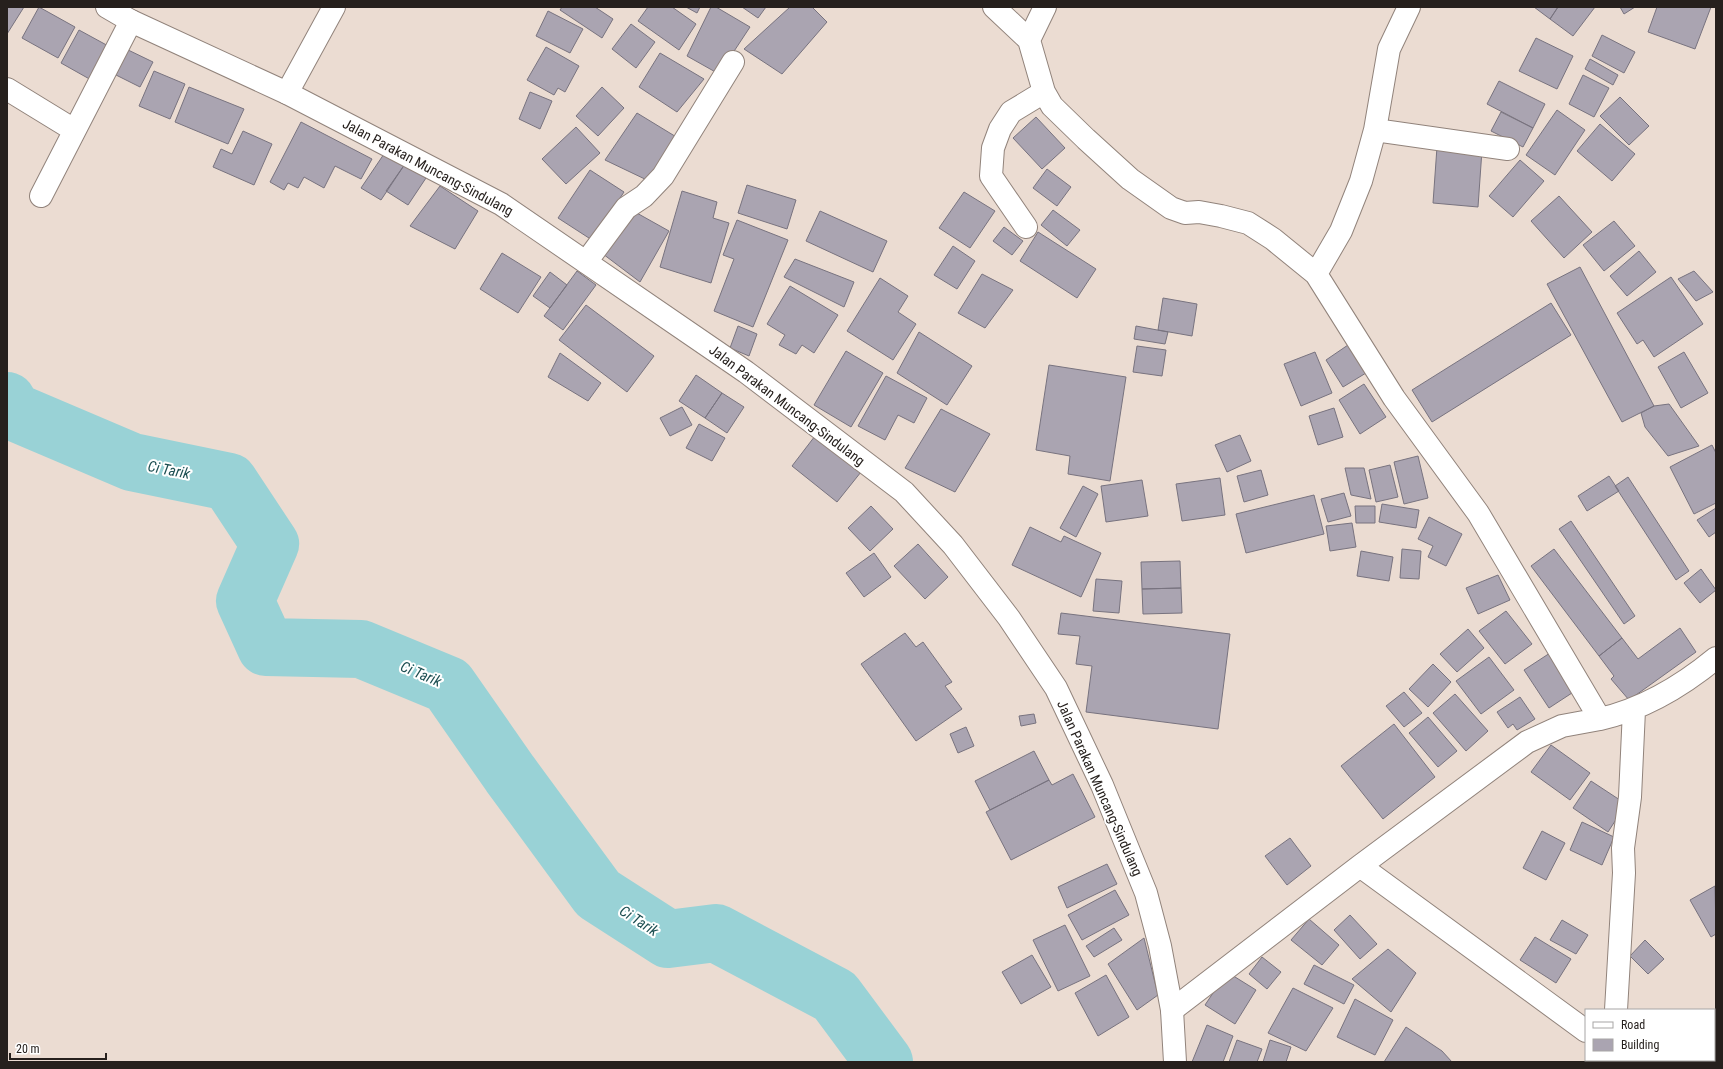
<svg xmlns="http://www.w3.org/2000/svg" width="1723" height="1069" viewBox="0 0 1723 1069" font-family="'Roboto Condensed',sans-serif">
	<rect width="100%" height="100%" fill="#ebdcd2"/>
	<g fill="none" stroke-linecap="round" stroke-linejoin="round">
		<!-- river -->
		<path stroke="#99d2d6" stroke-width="58" d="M7 401 12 411 132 462 229 482 270 544 245 601 266 647 361 649 448 685 510 774 598 894 668 939 716 933 835 996 884 1062"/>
	</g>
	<!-- building -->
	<path fill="#aaa4b1" stroke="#78737f" d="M7 7H24L7 34Z
		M39 7 75 27 58 58 22 38Z
		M562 7H595L613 19 602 38 560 10Z
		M648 7H672L696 24 679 50 638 21Z
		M686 7H700L697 13Z
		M711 7H716L750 27 719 74 687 56Z
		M742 7H766L758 18Z
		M790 7H812L827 22 782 74 744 49Z
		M1534 7H1558L1550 19Z
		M1558 7H1595L1573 36 1550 19Z
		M1620 7H1635L1624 14Z
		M1657 7H1711L1695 49 1648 32Z
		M548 11 583 29 570 53 536 36Z
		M631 24 655 42 636 68 612 49Z
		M79 30 112 48 93 81 61 63Z
		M1602 35 1635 52 1624 73 1592 56Z
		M1536 38 1573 56 1557 89 1519 71Z
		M546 47 579 66 565 92 558 88 554 95 527 80Z
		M124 48 153 62 140 87 112 73Z
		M660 53 704 79 677 112 639 87Z
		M1590 59 1618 75 1613 85 1585 69Z
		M154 71 185 84 170 119 139 106Z
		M1583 75 1609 88 1594 117 1569 104Z
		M1499 81 1545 104 1533 128 1487 104Z
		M189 87 244 109 228 144 175 122Z
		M602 87 624 108 598 136 576 116Z
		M530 92 552 101 540 129 519 119Z
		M1620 97 1649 126 1629 145 1600 116Z
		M1557 110 1585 130 1555 175 1526 155Z
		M1501 112 1533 128 1523 147 1491 131Z
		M637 113 678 138 649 181 605 160Z
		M1036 117 1065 148 1042 169 1013 138Z
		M301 122 372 159 361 179 335 166 324 188 304 177 298 188 288 183 284 190 270 182Z
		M1600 124 1635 154 1612 181 1577 151Z
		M576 127 600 153 566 184 542 159Z
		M243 131 272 144 254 185 213 167 221 149 232 154Z
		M1437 147 1482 150 1478 207 1433 203Z
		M386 151 405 164 381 200 361 188Z
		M1520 160 1544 181 1513 217 1489 196Z
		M405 164 426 178 408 205 386 191Z
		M1047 169 1071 187 1057 206 1033 188Z
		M590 170 624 192 592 240 558 218Z
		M747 185 796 200 787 229 738 213Z
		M440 186 478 211 455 249 410 226Z
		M682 191 717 202 713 218 729 223 711 283 660 267Z
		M964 192 995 211 970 248 939 228Z
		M1559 196 1592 232 1564 258 1531 221Z
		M1053 210 1080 230 1067 246 1041 225Z
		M820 211 887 241 873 272 806 241Z
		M635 212 669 231 640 282 603 254Z
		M737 220 788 240 753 327 714 311 734 259 723 255Z
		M1614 221 1635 246 1604 271 1583 245Z
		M1004 227 1023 241 1012 255 993 241Z
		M1038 232 1096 269 1077 298 1020 261Z
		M953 246 975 261 957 289 934 275Z
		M1639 251 1656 272 1627 296 1610 276Z
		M502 253 541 277 518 313 480 289Z
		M795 259 854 282 844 307 784 277Z
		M1580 267 1654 406 1622 422 1547 284Z
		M577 271 596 285 563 330 544 316Z
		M1694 271 1713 292 1696 301 1678 279Z
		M550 272 567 285 550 308 533 296Z
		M982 274 1013 290 985 328 958 313Z
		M1671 277 1703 324 1654 357 1643 340 1637 344 1617 313Z
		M880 278 908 296 898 312 916 324 893 360 847 331Z
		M790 286 838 315 814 353 802 345 796 354 779 345 785 335 767 324Z
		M1163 298 1197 304 1192 336 1158 330Z
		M1551 303 1571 335 1432 422 1412 390Z
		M586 305 654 356 627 392 559 340Z
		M738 326 757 334 749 356 730 348Z
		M1136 326 1168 332 1165 344 1134 339Z
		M919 332 972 366 947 405 897 373Z
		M1348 345 1366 373 1343 387 1326 360Z
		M1137 346 1166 350 1162 376 1133 372Z
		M846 351 883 373 851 427 814 405Z
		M1315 352 1332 393 1301 406 1284 364Z
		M1684 352 1708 393 1681 408 1658 367Z
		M560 353 601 383 588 401 548 377Z
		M1049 365 1126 377 1110 481 1068 474 1070 456 1036 450Z
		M696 375 722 393 705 418 679 401Z
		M886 376 927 398 914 423 898 415 885 440 858 426Z
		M1364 384 1386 417 1360 434 1339 400Z
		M722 393 744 407 727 433 705 418Z
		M1669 404 1699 446 1668 456 1645 427 1641 413 1654 406Z
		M682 407 692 425 670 436 660 418Z
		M1334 408 1343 437 1318 445 1309 416Z
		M941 409 990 434 955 492 905 468Z
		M699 424 725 438 712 461 686 448Z
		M1240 435 1251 461 1227 472 1215 445Z
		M815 436 861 472 837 502 792 466Z
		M1712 445 1716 453V503L1694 514 1670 467Z
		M1418 456 1428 498 1404 504 1394 462Z
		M1390 465 1398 497 1376 502 1369 470Z
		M1345 468H1364L1371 499 1351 495Z
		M1261 470 1268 495 1244 502 1237 476Z
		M1609 476 1619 491 1587 511 1578 496Z
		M1628 477 1689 571 1676 580 1615 486Z
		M1220 478 1225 515 1182 521 1176 484Z
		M1142 480 1148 516 1106 522 1101 486Z
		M1083 486 1098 494 1076 537 1060 528Z
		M1344 493 1351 516 1328 522 1321 499Z
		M1314 495 1324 534 1246 553 1236 514Z
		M1382 504 1419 510 1416 528 1379 522Z
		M871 506 893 529 870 551 848 528Z
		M1355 506H1375V523H1356Z
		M1716 508V532L1709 537 1697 520Z
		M1429 517 1462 534 1446 566 1428 557 1433 546 1418 539Z
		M1571 521 1635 616 1624 624 1559 529Z
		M1352 523 1356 547 1330 551 1326 526Z
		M1030 527 1061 542 1064 536 1101 553 1081 597 1012 565Z
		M918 544 948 577 925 599 894 566Z
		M1402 549 1421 551 1419 579 1400 578Z
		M1554 549 1622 638 1599 656 1531 566Z
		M1361 551 1393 557 1389 581 1357 576Z
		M874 553 891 577 864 597 846 573Z
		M1180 561 1181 588 1142 589 1141 562Z
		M1701 569 1716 590 1700 603 1684 583Z
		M1498 575 1510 600 1478 614 1466 588Z
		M1096 579 1122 581 1119 613 1093 611Z
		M1181 588 1182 613 1143 614 1142 589Z
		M1506 611 1532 644 1505 664 1479 631Z
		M1061 613 1230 634 1218 729 1086 712 1092 666 1076 664 1080 636 1058 634Z
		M1680 628 1696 652 1629 700 1611 679 1614 676 1599 656 1622 638 1638 659Z
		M1468 629 1484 648 1457 672 1440 654Z
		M905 633 916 647 923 642 952 682 945 686 962 709 916 741 861 664Z
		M1550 653 1575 691 1549 708 1524 670Z
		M1489 657 1514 690 1481 714 1456 681Z
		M1433 664 1451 682 1428 707 1409 689Z
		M1404 692 1422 713 1404 727 1386 706Z
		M1455 694 1488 731 1466 751 1433 713Z
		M1520 697 1535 719 1517 730 1513 724 1508 728 1497 712Z
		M1034 714 1036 723 1021 726 1019 716Z
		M1428 717 1457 751 1438 767 1409 733Z
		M1394 724 1435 777 1383 819 1341 766Z
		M966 727 974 746 958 753 950 734Z
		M1551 745 1590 773 1570 800 1531 772Z
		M1034 751 1049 780 990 810 975 781Z
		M1073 774 1095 817 1011 860 986 812 1049 780 1052 785Z
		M1591 781 1626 804 1608 832 1573 808Z
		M1582 822 1614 837 1602 865 1570 850Z
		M1542 831 1565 843 1546 880 1523 868Z
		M1290 838 1311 866 1287 885 1265 856Z
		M1107 864 1117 884 1067 908 1058 887Z
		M1715 886 1716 934 1711 937 1690 900Z
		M1115 890 1129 915 1082 940 1068 915Z
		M1350 915 1377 944 1360 959 1334 930Z
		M1309 919 1339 945 1322 965 1291 940Z
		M1562 920 1588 935 1576 954 1550 940Z
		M1065 925 1090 976 1058 991 1033 940Z
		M1114 928 1122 940 1094 957 1086 946Z
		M1535 937 1571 959 1556 983 1520 960Z
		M1144 938 1158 995 1137 1010 1108 964Z
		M1645 940 1664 959 1648 974 1630 956Z
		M1388 949 1416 973 1391 1012 1352 979Z
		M1032 955 1051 987 1021 1004 1002 972Z
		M1262 957 1281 972 1267 989 1249 974Z
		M1314 965 1354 985 1344 1004 1304 984Z
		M1227 972 1256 990 1235 1024 1205 1005Z
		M1106 975 1129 1017 1098 1036 1075 993Z
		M1293 988 1333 1008 1306 1051 1268 1033Z
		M1355 999 1393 1020 1375 1055 1337 1037Z
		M1207 1025 1233 1036 1223 1062H1192Z
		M1406 1027 1442 1051 1452 1062H1384Z
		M1237 1040 1262 1049 1257 1062H1229Z
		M1270 1040 1291 1047 1286 1062H1263Z"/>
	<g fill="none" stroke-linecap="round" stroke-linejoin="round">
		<defs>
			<path id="street" d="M994 7 1029 40 1044 92 1052 106 1086 139 1130 179 1171 208 1185 213 1199 212 1221 216 1248 223 1273 239 1316 274 1394 398 1478 513 1600 719C1644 709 1682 686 1716 658
				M1029 40 1045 7
				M7 89 74 130
				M287 93 334 7
				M1375 130 1508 149
				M41 196 131 21
				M1026 227 991 176 993 148 1000 129 1011 112 1044 92
				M586 262 626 208 644 196 663 176 733 62
				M1316 274 1341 231 1361 181 1375 130 1389 49 1409 7
				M1360 866 1586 1031
				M1172 1010 1360 866 1527 742 1562 726 1600 719
				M1616 1010 1624 873 1623 848 1630 797 1634 710
				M1632 1060 1635 1062"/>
			<path id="secondary" d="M107 7 131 21 287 93 501 204 746 372 904 492 953 545 1009 618 1056 688 1102 785 1146 893 1160 946 1172 1010 1175 1062"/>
		</defs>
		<!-- street casing -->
		<use href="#street" stroke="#91837b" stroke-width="24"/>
		<!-- secondary casing -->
		<use href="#secondary" stroke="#91837b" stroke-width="24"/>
		<!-- street -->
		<use href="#street" stroke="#fff" stroke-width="22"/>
		<!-- secondary -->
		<use href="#secondary" stroke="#fff" stroke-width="22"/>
	</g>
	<g text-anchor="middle" stroke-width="4" stroke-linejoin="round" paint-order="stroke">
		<!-- street labels -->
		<g font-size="14" fill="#26201d" stroke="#fff">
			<text transform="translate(428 167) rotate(28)" y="5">Jalan Parakan Muncang-Sindulang</text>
			<text transform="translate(787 405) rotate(37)" y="5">Jalan Parakan Muncang-Sindulang</text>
			<text transform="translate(1100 788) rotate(66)" y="5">Jalan Parakan Muncang-Sindulang</text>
		</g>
		<!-- water labels -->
		<g font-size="15" font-style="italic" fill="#1d4f52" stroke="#fff">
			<text transform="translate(169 470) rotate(11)" y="5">Ci Tarik</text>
			<text transform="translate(421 674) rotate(23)" y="5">Ci Tarik</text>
			<text transform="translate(639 921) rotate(33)" y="5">Ci Tarik</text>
		</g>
	</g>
	<!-- border -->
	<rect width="1723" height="1069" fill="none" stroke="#26201d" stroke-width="16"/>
	<!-- legend -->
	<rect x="1585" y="1009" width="130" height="52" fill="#ffffff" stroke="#a8a6a5"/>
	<rect x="1593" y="1022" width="20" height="6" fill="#ffffff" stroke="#a8a6a5"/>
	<text x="1621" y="1029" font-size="12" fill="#26201d">Road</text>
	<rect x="1593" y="1039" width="20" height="12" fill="#aaa4b1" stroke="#a8a6a5"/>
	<text x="1621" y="1049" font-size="12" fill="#26201d">Building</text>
	<!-- scale -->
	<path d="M10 1053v6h96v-6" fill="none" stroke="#26201d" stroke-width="2"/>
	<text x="16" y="1053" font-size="12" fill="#26201d" stroke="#ffffff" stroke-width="3" paint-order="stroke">20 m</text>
</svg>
